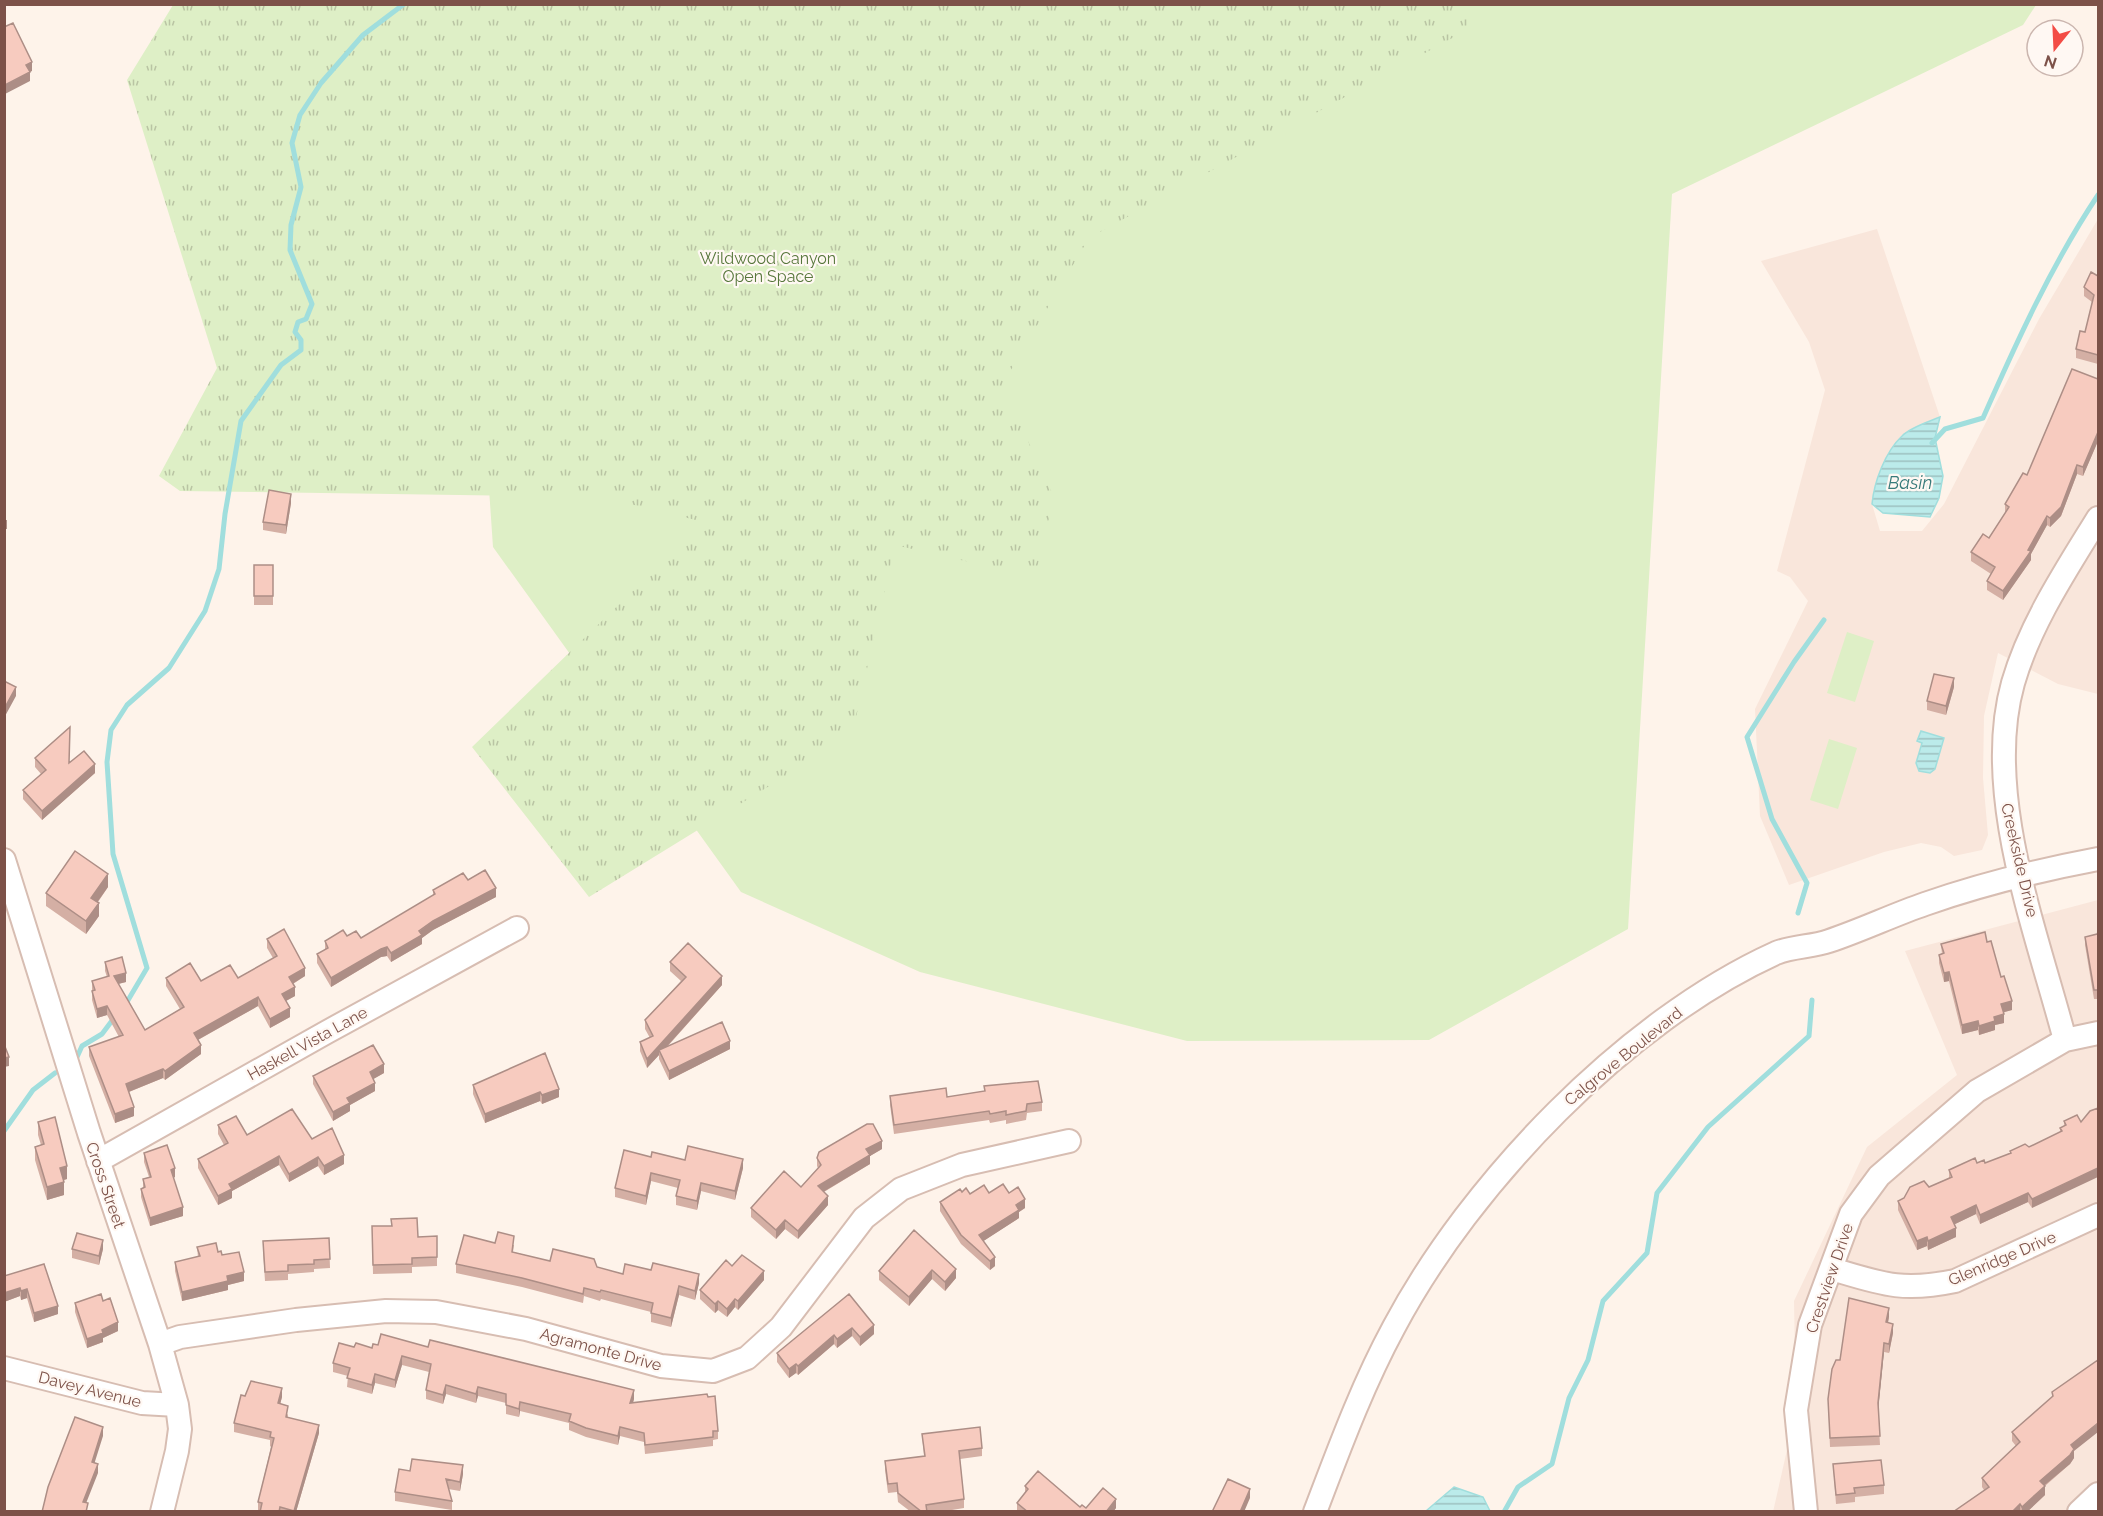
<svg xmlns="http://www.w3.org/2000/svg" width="2103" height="1516" viewBox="0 0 2103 1516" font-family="Raleway,sans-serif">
	<defs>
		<pattern id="park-tufts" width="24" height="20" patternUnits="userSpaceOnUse" patternTransform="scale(1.5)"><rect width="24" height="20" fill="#deefc6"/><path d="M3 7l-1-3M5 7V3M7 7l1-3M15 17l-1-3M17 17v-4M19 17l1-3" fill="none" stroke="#b9c4a3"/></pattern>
		<pattern id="water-rules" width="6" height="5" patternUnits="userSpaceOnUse" patternTransform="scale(1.5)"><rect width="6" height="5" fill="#bbebea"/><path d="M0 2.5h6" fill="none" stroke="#9dc1c0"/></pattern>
	</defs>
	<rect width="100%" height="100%" fill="#fef3ea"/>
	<!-- residential -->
	<path fill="#f9e6db" d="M2098 219V694L2058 684 1998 653 1984 716 1983 778 1988 835 1982 850 1954 856 1941 847 1921 843 1884 852 1789 885 1760 816 1755 709 1808 601 1790 577 1777 571 1825 390 1809 342 1761 261 1877 229 1940 417 1902 435 1890 451 1874 488 1872 504 1880 531H1922L1944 504 2039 319Z
		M2098 900V1511L1773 1512 1796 1410 1794 1301 1867 1147 1957 1075 1905 951Z"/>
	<!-- grass -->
	<path fill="#deefc6" d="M456 5H2036L2023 25 1672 194 1628 929 1429 1040 1187 1041 920 972 741 892 493 547Z
		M1847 632 1874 641 1855 702 1827 693Z
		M1829 739 1857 748 1838 809 1810 800Z"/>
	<!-- park -->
	<path fill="url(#park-tufts)" d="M173 5H1474L1465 31 1089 238 1002 385 1054 497 1035 577 895 545 852 735 589 897 472 747 704 522 601 497 180 491 159 476 217 368 127 80Z"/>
	<!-- water -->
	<path fill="url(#water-rules)" stroke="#a0dedd" stroke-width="1.5" d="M1940 417 1935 438 1943 476 1939 498 1930 517 1883 513 1872 504C1874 482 1885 452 1902 436 1911 427 1928 422 1940 417Z
		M1921 731 1944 738 1935 769 1930 773 1919 771 1916 763 1922 743 1917 741Z
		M1454 1487 1483 1497 1490 1511H1426Z"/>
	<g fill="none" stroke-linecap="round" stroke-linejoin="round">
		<!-- stream -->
		<path stroke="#a0dedd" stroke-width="5" d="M1932 443 1945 429 1983 418C2016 343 2052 264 2098 195
			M1798 913 1807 883 1772 819 1747 737 1794 662 1824 620
			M124 1007 147 968 113 854 107 762 111 730 127 705 169 668 205 611 219 569 225 514 241 421 281 365 301 350V340L295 332 298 322 306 319 312 304 290 250 291 225 301 187 292 143 300 115 321 83 363 35 404 4
			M77 1057 82 1046 102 1034 114 1018
			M4 1131 33 1090 55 1073
			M1504 1512 1518 1487 1552 1464 1569 1398 1588 1360 1603 1301 1647 1253 1657 1193 1708 1127 1809 1036 1812 1000"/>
		<defs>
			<path id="minor" d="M4 860 89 1133 160 1344 177 1405 180 1429 177 1451 162 1512
				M2065 1040C2037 933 1982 793 2013 683 2030 624 2066 570 2098 518
				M98 1161 327 1032 517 928
				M1832 1269C1882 1284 1902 1292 1955 1281L2098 1215
				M160 1344 180 1337 296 1320 386 1311 436 1312 526 1329 661 1366 713 1371 747 1358 781 1327 864 1218 901 1189 962 1165 1069 1141
				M4 1368 142 1403 177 1405
				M1315 1512C1339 1449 1362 1386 1394 1327 1471 1182 1626 1021 1776 953 1793 946 1812 947 1829 941 1862 930 1893 915 1925 904 1982 884 2040 870 2098 859
				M1806 1512 1796 1410 1810 1325 1851 1214 1879 1176 1977 1091 2065 1040 2098 1033
				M2079 1512 2098 1494"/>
		</defs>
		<!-- minor casing -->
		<use href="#minor" stroke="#d7bdb2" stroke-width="26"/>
		<!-- minor -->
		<use href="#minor" stroke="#fff" stroke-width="22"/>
	</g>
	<!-- wall -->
	<path fill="#d4afa4" d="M2098 276V364L2076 358V349L2085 332 2092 302 2084 296V287Z
		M2098 379V441L2083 476 2077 474 2061 516 2050 527 2047 525 2031 554V560L2003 600 1987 590V581L1991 574 1971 561V552L1989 538 2005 513V504L2027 475Z
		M291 503 286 534 263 530V522Z
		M254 565H273V605H254Z
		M1954 687 1946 715 1927 710V701Z
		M35 758 69 763 95 773 42 820 23 799V790L41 774 35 767Z
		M468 880 496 897 433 930 422 938V944L391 962 387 956 381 957 331 987 317 963V954L325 950V941L347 936 361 938 433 896V890Z
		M108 887 98 902 99 916 86 934 46 906V893Z
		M2098 932V999H2094L2085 945V937L2097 934Z
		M267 939 305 976 293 984 295 996 286 1001 290 1017 270 1028 258 1006 198 1040 201 1054 165 1080 163 1078 129 1092 134 1116 115 1123 89 1056V1047L119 1037 107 1015 97 1018 92 1000V981L107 977 105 971V962L126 982 118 984 145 1030 180 1009 166 986V978L201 981 238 978 273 958 267 948Z
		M1987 942 2012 1010 2004 1012V1023L1995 1025V1030L1979 1035 1978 1030 1962 1034 1949 981 1944 982 1939 963V955L1942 954 1941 944Z
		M670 962 722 985 667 1047 730 1049 669 1080 659 1059V1055L647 1068 640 1051V1042L650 1038 645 1029V1020L681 981 670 971Z
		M545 1053 559 1097 542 1104 540 1101 485 1123 473 1094V1085Z
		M384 1073 373 1079 375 1091 350 1105V1111L333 1121 313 1084V1076Z
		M984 1086 1042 1102V1111L1027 1113 1026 1120 1006 1124V1120L990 1123 989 1120 894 1134 890 1105V1096L947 1097 984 1091Z
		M2077 1115 2032 1208 2028 1202 1980 1224 1976 1214 1955 1224 1956 1237 1928 1250 1927 1246 1917 1250 1898 1210V1201L1949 1178V1170L1977 1163H1985L2010 1154V1151L2029 1147 2060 1132V1128L2064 1126V1121Z
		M38 1122 67 1179 64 1180V1195L47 1200 35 1160V1147L41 1145 38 1135Z
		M218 1125 247 1135 312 1139 344 1164 324 1175 318 1166 289 1182 279 1165 232 1191V1198L218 1205 198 1168V1159L224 1145 218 1134Z
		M882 1149 870 1156V1164L824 1192 828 1205 798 1239 785 1229 776 1239 751 1217V1208L801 1187 818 1168 817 1166V1158Z
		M144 1153 175 1177 173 1178 183 1216 150 1226 141 1197V1189L143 1188V1179L149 1177 144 1162Z
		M651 1157 685 1160 743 1168 735 1200 701 1191 697 1210 676 1205V1196L678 1188 651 1181 646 1205 615 1197V1188Z
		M962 1192 970 1194 1009 1193 1025 1208 1019 1212V1218L983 1241 995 1266 990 1270 961 1244 940 1211V1202Z
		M372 1226 418 1237 437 1236V1266L412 1267V1273L373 1274Z
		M914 1230 956 1278 945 1291 932 1279 909 1306 879 1280V1271Z
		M329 1238 330 1268 314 1269V1272L288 1274V1280L265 1281 263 1250Z
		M495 1243 514 1245 513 1252 550 1261 597 1267 623 1274 699 1283 695 1300 679 1295 671 1327 651 1322V1312L601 1299 600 1301 584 1296 583 1303 522 1287 456 1273V1264Z
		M197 1247 218 1252 222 1255 244 1281 228 1285V1290L182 1301 175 1271V1262L198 1257Z
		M72 1249H103L99 1265 72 1258Z
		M44 1264 58 1314 34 1322 27 1298 21 1300 20 1296 4 1302Z
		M732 1266 764 1280 738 1310 735 1307 727 1317 718 1310 715 1313 700 1299V1290Z
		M849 1294 874 1334 860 1346 852 1336 837 1348 834 1344 798 1375 796 1373 789 1378 777 1362V1353Z
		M103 1301 118 1331 103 1338V1342L87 1348 75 1312V1303Z
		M1889 1317 1888 1323 1893 1333 1889 1353 1884 1352 1878 1409 1880 1445 1830 1447 1828 1399 1840 1360Z
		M378 1345 428 1347 634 1399 633 1403 718 1431V1439L713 1440V1446L645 1454 644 1442 620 1436 618 1445 586 1437 569 1430V1423L520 1411 519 1417 506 1414V1403L478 1396 476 1403 446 1394 443 1404 426 1399V1390L429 1372 402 1365 395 1388 375 1383 372 1394 347 1387 348 1376 333 1372V1363L354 1347 372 1348Z
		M2052 1392 2074 1451V1458L2070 1464 2045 1486V1495L2027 1512H1953L1984 1490 1982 1487V1478L2016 1446 2012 1441V1432L2052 1397Z
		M245 1396 282 1397 280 1404 288 1415V1417L319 1433 296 1512 258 1511V1502L271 1447 270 1446V1440L234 1432V1423Z
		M922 1434 982 1448V1456L960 1459 964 1499V1508L940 1512H911L898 1502 897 1492 888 1493 885 1470V1461L924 1456Z
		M1833 1464 1884 1485V1494L1855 1497V1502L1836 1504Z
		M410 1471 463 1474 460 1491 448 1489 452 1501V1510L395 1501V1492Z
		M1025 1486 1080 1507 1086 1508H1116L1113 1512H1017V1503L1025 1493Z"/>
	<!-- shaded-wall -->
	<path fill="#ad8e86" d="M32 62V71L26 74V65Z
		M30 72V81L5 94V85Z
		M2098 432V441L2083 476V467Z
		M2077 465V474L2061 516 2050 527V518Z
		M291 494V503L286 534V525Z
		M2047 516V525L2031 554V560L2003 600V591L2028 550Z
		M4 520H7V529H4Z
		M1954 678V687L1946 715V706Z
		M16 687V696L4 718V709Z
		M95 764V773L42 820V811Z
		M108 874V887L91 911V898Z
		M496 888V897L433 930 422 938V944L391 962V953L433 921Z
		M99 903V916L86 934V921Z
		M387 947V956L381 957 331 987V978L381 949Z
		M305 968V976L289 986V977Z
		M1949 972V981L1944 982V973Z
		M126 973V982L114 985V976Z
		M722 976V985L661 1053 659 1050V1055L647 1068V1059Z
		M295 987V996L282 1003V994Z
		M258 997V1006L194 1042V1033Z
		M2012 1001V1010L2001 1013V1004Z
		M107 1006V1015L97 1018V1009Z
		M290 1008V1017L270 1028V1019Z
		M2004 1014V1023L1995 1025V1030L1979 1035V1026L1994 1017Z
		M1978 1021V1030L1962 1034V1025Z
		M730 1041V1049L669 1080V1071Z
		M201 1045V1054L165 1080V1071Z
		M9 1057V1066L4 1067V1058Z
		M384 1064V1073L370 1081V1072Z
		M163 1069V1078L126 1093V1084Z
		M375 1083V1091L350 1105V1111L333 1121V1112L347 1098Z
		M559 1089V1097L542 1104V1095Z
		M540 1092V1101L485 1123V1114Z
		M134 1107V1116L115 1123V1114Z
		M882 1141V1149L870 1156V1164L818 1195V1186L866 1149Z
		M344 1155V1164L324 1175V1166Z
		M279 1156V1165L232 1191V1198L218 1205V1196L229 1184Z
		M318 1157V1166L289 1182V1174Z
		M743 1159V1168L735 1200V1191Z
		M67 1166V1179L60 1181V1168Z
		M175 1168V1177L171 1179V1170Z
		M2098 1168V1177L2032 1208V1199Z
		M651 1173V1181L646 1205V1196Z
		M64 1182V1195L47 1200V1187Z
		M701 1183V1191L697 1210V1201Z
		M2028 1193V1202L1980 1224V1215Z
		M828 1196V1205L798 1239V1231Z
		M1025 1199V1208L1019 1212V1218L979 1244V1235L1016 1205Z
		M1976 1205V1214L1951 1226V1217Z
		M183 1207V1216L150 1226V1218Z
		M785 1220V1229L776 1239V1230Z
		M1956 1228V1237L1928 1250V1241Z
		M1927 1237V1246L1917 1250V1241Z
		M103 1240V1249L99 1265V1256Z
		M995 1257V1266L990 1270V1261Z
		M956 1269V1278L945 1291V1282Z
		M932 1270V1279L909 1306V1297Z
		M764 1271V1280L738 1310V1301Z
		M244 1272V1281L228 1285V1290L182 1301V1292L227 1276Z
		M699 1274V1283L695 1300V1291Z
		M679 1286V1295L671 1327V1318Z
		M20 1288V1296L4 1302V1293Z
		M27 1289V1298L21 1300V1291Z
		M735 1299V1307L727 1317V1309Z
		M718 1301V1310L715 1313V1304Z
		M58 1306V1314L34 1322V1313Z
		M1889 1308V1317L1886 1331V1322Z
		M118 1322V1331L103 1338V1342L87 1348V1339L102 1330Z
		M1893 1324V1333L1889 1353V1344Z
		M874 1325V1334L860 1346V1337Z
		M852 1328V1336L837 1348V1339Z
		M834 1335V1344L798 1375V1366Z
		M1884 1343V1352L1878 1412V1403Z
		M402 1356V1365L395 1388V1380Z
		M796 1364V1373L789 1378V1369Z
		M375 1374V1383L372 1394V1385Z
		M446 1385V1394L443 1404V1395Z
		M478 1387V1396L476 1403V1394Z
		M282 1388V1397L278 1412V1403Z
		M634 1390V1399L630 1412V1403Z
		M520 1402V1411L519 1417V1409Z
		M2098 1423V1432L2074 1451V1458L2070 1464 2040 1489V1481L2071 1445Z
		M319 1425V1433L296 1512H294Z
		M103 1427V1436L92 1471V1462Z
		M620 1427V1436L618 1445V1436Z
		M98 1464V1473L83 1511V1502Z
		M463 1465V1474L460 1491V1482Z
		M2045 1486V1495L2027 1512H2022V1507Z
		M1250 1489V1498L1244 1512H1240Z
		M1116 1499V1508L1113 1512H1106Z
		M2020 1504V1512H2012Z"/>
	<!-- building -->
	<path fill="#f7cbbf" stroke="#ad8e86" stroke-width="1.5" d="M13 23 32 62 26 65 30 72 5 85 4 27Z
		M2091 272 2098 276V355L2076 349 2080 331 2085 332 2094 295 2084 287Z
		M2072 369 2098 379V432L2083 467 2077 465 2061 507 2050 518 2047 516 2028 550 2031 551 2003 591 1987 581 1995 567 1971 552 1983 534 1989 538 2009 507 2005 504 2023 473 2027 475Z
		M269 490 291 494 286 525 263 522Z
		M254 565H273V596H254Z
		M1934 674 1954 678 1946 706 1927 701Z
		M4 681 16 687 4 709Z
		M70 727 69 763 84 751 95 764 42 811 23 790 46 770 35 758Z
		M75 851 108 874 91 898 99 903 86 921 46 893Z
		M485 870 496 888 433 921 419 931 422 935 391 953 387 947 381 949 331 978 317 954 328 948 325 941 343 930 347 936 356 931 361 938 435 894 433 890 463 873 468 880Z
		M284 929 305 968 289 977 295 987 282 994 290 1008 270 1019 258 997 194 1033 201 1045 165 1071 163 1069 126 1084 134 1107 115 1114 89 1047 123 1035 107 1006 97 1009 92 991 95 990 92 981 109 976 105 962 122 957 126 973 114 976 145 1030 184 1007 166 978 190 963 201 981 230 965 238 978 277 956 267 939Z
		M1985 932 1987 942 1991 941 2001 977 2004 976 2012 1001 2001 1004 2004 1014 1994 1017 1995 1021 1979 1026 1978 1021 1962 1025 1949 972 1944 973 1939 955 1944 953 1941 944Z
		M2098 932V990H2094L2085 937 2097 934Z
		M688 943 722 976 647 1059 640 1042 653 1036 645 1020 686 977 670 962Z
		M722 1022 730 1041 669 1071 659 1050Z
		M4 1044 9 1057 4 1058Z
		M373 1045 384 1064 370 1072 375 1083 347 1098 350 1103 333 1112 313 1076Z
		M545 1053 559 1089 542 1095 540 1092 485 1114 473 1085Z
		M1038 1081 1042 1102 1027 1104 1026 1111 1006 1115V1111L990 1114 989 1111 894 1125 890 1096 946 1088 947 1097 985 1091 984 1086Z
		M2098 1108V1168L2032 1199 2028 1193 1980 1215 1976 1205 1951 1217 1956 1228 1928 1241 1927 1237 1917 1241 1898 1201 1904 1198 1910 1187 1924 1181 1929 1187 1952 1177 1949 1170 1975 1158 1977 1163 1984 1160 1985 1163 2011 1153 2010 1151 2025 1144 2029 1147 2062 1131 2060 1128 2066 1125 2064 1121 2077 1115 2081 1122 2090 1111Z
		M292 1109 312 1139 332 1128 344 1155 324 1166 318 1157 289 1174 279 1156 229 1184 232 1189 218 1196 198 1159 228 1143 218 1125 236 1116 247 1135Z
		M55 1117 67 1166 60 1168 64 1182 47 1187 35 1147 44 1144 38 1122Z
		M867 1124H873L882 1141 866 1149 870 1155 818 1186 828 1196 798 1231 785 1220 776 1230 751 1208 784 1171 801 1187 821 1165 817 1158 819 1152Z
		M167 1145 175 1168 171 1170 183 1207 150 1218 141 1189 145 1187 143 1179 151 1177 144 1153Z
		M688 1146 743 1159 735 1191 701 1183 697 1201 676 1196 680 1180 651 1173 646 1196 615 1188 624 1150 651 1157 652 1152 685 1160Z
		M1003 1184 1009 1193 1018 1187 1025 1199 1016 1205 1019 1210 979 1235 995 1257 990 1261 961 1235 940 1202 960 1189 962 1192 966 1188 970 1194 984 1185 989 1193Z
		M417 1218 418 1237 437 1236V1257L412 1258V1264L373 1265 372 1226H392L391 1219Z
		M914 1230 956 1269 945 1282 932 1270 909 1297 879 1271Z
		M498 1232 514 1236 512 1252 550 1261 553 1249 594 1259 597 1267 623 1274 625 1264 651 1270 653 1263 699 1274 695 1291 679 1286 671 1318 651 1313 653 1303 601 1290 600 1292 584 1288 583 1294 522 1278 456 1264 464 1235 495 1243Z
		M77 1233 103 1240 99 1256 72 1249Z
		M329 1238 330 1259 314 1260V1264L288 1265V1271L265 1272 263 1241Z
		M216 1243 218 1252 221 1251 222 1255 239 1252 244 1272 227 1276 228 1281 182 1292 175 1262 200 1256 197 1247Z
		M742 1255 764 1271 738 1301 735 1299 727 1309 718 1301 715 1304 700 1290 726 1260 732 1266Z
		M44 1264 58 1306 34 1313 27 1289 21 1291 20 1288 4 1293V1276Z
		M101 1294 103 1301 110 1298 118 1322 102 1330 103 1333 87 1339 75 1303Z
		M849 1294 874 1325 860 1337 852 1328 837 1339 834 1335 798 1366 796 1364 789 1369 777 1353Z
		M1849 1298 1889 1308 1886 1322 1893 1324 1889 1344 1884 1343 1878 1403 1880 1436 1830 1438 1828 1399 1832 1369 1836 1360H1840Z
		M381 1334 428 1347 430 1340 634 1390 630 1403 707 1394 708 1397 715 1396 718 1431H713V1437L645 1445 644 1433 620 1427 618 1436 586 1428 569 1421 571 1414 520 1402 519 1409 506 1405V1394L478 1387 476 1394 446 1385 443 1395 426 1390 431 1364 402 1356 395 1380 375 1374 372 1385 347 1378 350 1368 333 1363 339 1343 354 1347 356 1343 372 1348 373 1344 378 1345Z
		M2098 1360V1423L2071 1445 2074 1449 2070 1455 2040 1481 2045 1486 2022 1507 2020 1504 2012 1512H1953L1989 1487 1982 1478 2020 1442 2012 1432 2053 1396 2052 1392Z
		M251 1381 282 1388 278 1403 288 1406 286 1417 319 1425 294 1511 280 1507 279 1512H260L262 1503 258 1502 274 1438 270 1437 271 1432 234 1423 241 1395 245 1396Z
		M75 1417 103 1427 92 1462 98 1464 83 1502 88 1503 86 1512H42L48 1487Z
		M980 1427 982 1448 959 1451 964 1499 926 1505 927 1512H922L898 1493 897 1483 888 1484 885 1461 925 1456 922 1434Z
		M412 1459 463 1465 460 1482 446 1479 452 1501 395 1492 399 1469 410 1471Z
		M1881 1460 1884 1485 1854 1488 1855 1493 1836 1495 1833 1464Z
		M1038 1471 1080 1507 1082 1505 1086 1508 1103 1488 1116 1499 1106 1512H1028L1017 1503 1028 1489 1025 1486Z
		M1228 1479 1250 1489 1240 1512H1212Z"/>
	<g text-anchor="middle" stroke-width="4.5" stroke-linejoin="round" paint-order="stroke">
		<!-- park labels -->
		<g font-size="16" fill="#57773b" stroke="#fff8f3">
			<text x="768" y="264">Wildwood Canyon<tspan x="768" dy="18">Open Space</tspan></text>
		</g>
		<!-- street labels -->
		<g font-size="16" fill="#7d5249" stroke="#fff8f3">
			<text transform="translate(2020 860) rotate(77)" y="6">Creekside Drive</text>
			<text transform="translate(307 1043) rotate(-29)" y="6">Haskell Vista Lane</text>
			<text transform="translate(1623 1056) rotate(-39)" y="6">Calgrove Boulevard</text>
			<text transform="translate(106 1185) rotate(71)" y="6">Cross Street</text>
			<text transform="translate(2002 1258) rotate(-23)" y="6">Glenridge Drive</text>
			<text transform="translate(1829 1278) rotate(-71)" y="6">Crestview Drive</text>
			<text transform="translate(601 1349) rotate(15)" y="6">Agramonte Drive</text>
			<text transform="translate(90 1389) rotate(14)" y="6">Davey Avenue</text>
		</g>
		<!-- water labels -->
		<g font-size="18" font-style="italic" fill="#387b7b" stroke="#fff8f3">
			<text x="1910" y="489">Basin</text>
		</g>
	</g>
	<!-- border -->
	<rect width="2103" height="1516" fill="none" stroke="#7d5249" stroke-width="12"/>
	<!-- north arrow -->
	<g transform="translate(2055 48) rotate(198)"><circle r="28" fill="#fff8f3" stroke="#cbb6af" stroke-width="1.5"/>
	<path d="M0-4.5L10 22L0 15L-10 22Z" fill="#f34c45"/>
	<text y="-9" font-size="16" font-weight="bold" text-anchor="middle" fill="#7d5249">N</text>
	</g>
</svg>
